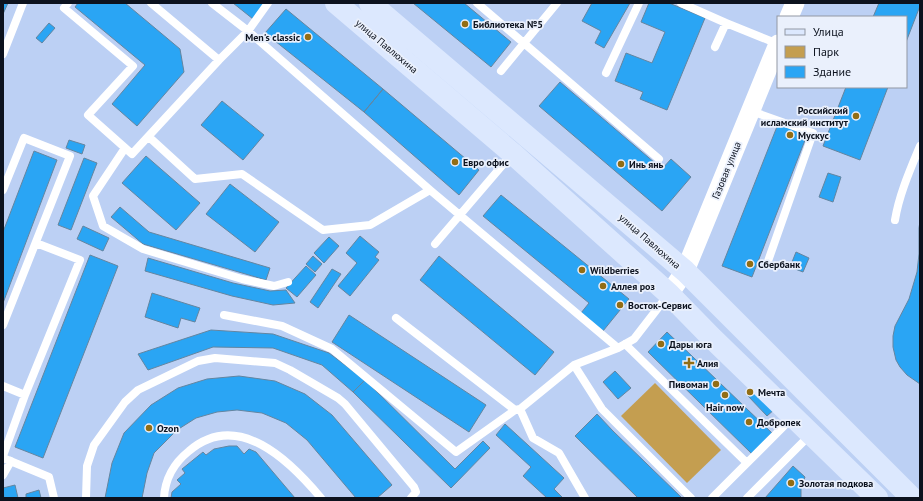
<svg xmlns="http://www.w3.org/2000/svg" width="923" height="501" viewBox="0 0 923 501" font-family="'PT Sans',sans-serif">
	<rect width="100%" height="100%" fill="#bcd0f4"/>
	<!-- green -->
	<path fill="#c49e50" d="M655 383 721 450 687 483 621 416Z"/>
	<!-- building -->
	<path fill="#2aa5f4" stroke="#6485a0" d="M3 3H8L3 14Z
		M78 3H125L180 49 184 72 137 126 112 104 145 65 75 7Z
		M233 3H266L253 19Z
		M413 3H464L511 42 491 67Z
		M592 3H630L604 48 595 43 601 31 582 21Z
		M649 3H669L705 18 667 110 640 99 643 92 615 81 626 53 652 63 665 32 641 22Z
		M879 3H920V6L906 42V17H873Z
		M286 9 383 89 364 112 265 33Z
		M49 23 55 28 42 43 36 38Z
		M560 82 662 169 671 159 691 177 662 211 539 106Z
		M846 87H888L860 160 823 146Z
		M383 89 479 170 459 195 364 112Z
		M222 101 264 135 243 160 201 125Z
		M778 124 807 135 752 277 722 266Z
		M69 140 85 145 82 154 66 148Z
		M34 151 57 160 3 303V232Z
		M146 156 200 203 176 230 122 183Z
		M84 158 97 163 71 230 58 225Z
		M828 173 841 177 833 202 819 197Z
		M230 184 279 222 255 252 206 214Z
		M501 195 629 299 603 331 581 313 589 303 483 216Z
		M120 207 149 232 270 268 266 280 143 244 111 217Z
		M920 221V384L907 375 900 367 896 360 893 347V336L895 326 909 299 917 272 919 254V228Z
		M83 226 109 238 103 251 77 239Z
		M360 236 379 252 375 257 379 260 350 296 338 286 357 263 346 253Z
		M329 237 339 246 324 263 314 253Z
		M796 252 809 258 803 272 790 267Z
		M90 255 118 266 43 458 15 447Z
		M313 256 322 264 315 272 306 264Z
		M439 256 554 352 535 375 420 280Z
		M148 258 233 283 270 291 286 290 295 303 273 305 232 296 145 271Z
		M306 266 316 275 297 297 286 288Z
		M332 269 341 274 318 308 310 302Z
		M152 293 200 308 195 322 181 318 178 328 145 317Z
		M349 315 486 405 469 432 332 342Z
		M211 330 273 334 329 353 365 380 353 392 322 365 273 348 213 347 148 370 138 354Z
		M667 332 772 433 752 454 648 352Z
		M615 371 631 388 618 399 603 382Z
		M239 376 275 381 305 394 332 415 392 485 377 498H356L307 440 286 423 262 413 237 410 217 412 196 418 177 430 154 453 147 473 142 498H105L112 463 124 433 151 405 178 388 207 379Z
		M365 380 455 469 483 441 490 448 451 488 353 392Z
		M756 387 776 408 767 416 748 396Z
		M597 414 613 431 682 498H638L575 436Z
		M505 424 564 478 554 489 563 498H547L523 476 531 467 496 435Z
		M229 446H237L244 454 249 449 256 452 295 498H171L172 492 181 484 177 480 185 473 182 469 203 452 206 455 214 449Z
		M793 466 805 477 801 489V498H765Z
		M15 485 18 498H4L3 488Z
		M39 490 41 498H26V494Z"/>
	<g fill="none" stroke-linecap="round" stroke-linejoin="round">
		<!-- service -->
		<path stroke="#fff" stroke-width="8" d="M68 3 64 8 133 66 88 115 132 154 219 60 151 3
			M477 3 659 159
			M681 3 726 23
			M715 47 726 23 778 44
			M3 54 23 3
			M219 60 248 31 268 3
			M501 71 557 3
			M606 73 639 3
			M751 111 813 133 767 264
			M149 137 195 179 242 174 323 230 370 225 430 190 248 31 212 3
			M125 148 93 196 103 226 143 249 242 279 274 286 288 282
			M3 190 24 138 70 156 3 325
			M430 190 618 348
			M895 220C899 195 910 170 920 146
			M435 244 512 154
			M224 315 282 326 332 349 456 452 515 410
			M396 318 515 410 520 409 574 365 618 348 634 339 668 295
			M625 344 747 463
			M574 365 602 409 691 498
			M3 386 25 395 80 260 36 243
			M520 409 533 438 559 453 585 498
			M3 456 25 395
			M3 458 49 477 54 498
			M3 475 11 461
			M86 498 87 466 94 445 125 402 138 390 198 361 215 358 275 363 290 370 338 398 345 404 414 487 416 492 411 498
			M164 498C165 479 174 463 189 451 238 409 290 461 321 498
			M712 498 793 417
			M747 498 810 435"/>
		<!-- tertiary -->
		<path stroke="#fff" stroke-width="19" d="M789 17 795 3
			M669 294 685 271 778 44"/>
		<!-- primary -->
		<path stroke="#dce8fe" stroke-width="22" d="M336 3 512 153 669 294 712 338 877 498
			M370 3 685 271 912 498"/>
	</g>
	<!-- markers -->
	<g fill="#926d14" stroke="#eaf0fc" stroke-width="1.5">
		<circle cx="465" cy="24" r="4"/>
		<circle cx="308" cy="37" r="4"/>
		<circle cx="856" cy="116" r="4"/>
		<circle cx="790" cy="135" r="4"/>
		<circle cx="455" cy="162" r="4"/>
		<circle cx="621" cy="164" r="4"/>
		<circle cx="750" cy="264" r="4"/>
		<circle cx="582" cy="270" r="4"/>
		<circle cx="603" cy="286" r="4"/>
		<circle cx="620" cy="305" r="4"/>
		<circle cx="661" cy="344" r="4"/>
		<path d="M687 357h4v4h4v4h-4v4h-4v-4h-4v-4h4z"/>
		<circle cx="716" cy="384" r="4"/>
		<circle cx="750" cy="392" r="4"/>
		<circle cx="725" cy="395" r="4"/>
		<circle cx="749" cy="422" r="4"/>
		<circle cx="149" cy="428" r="4"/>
		<circle cx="791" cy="483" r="4"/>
	</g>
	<g text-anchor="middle" stroke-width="3.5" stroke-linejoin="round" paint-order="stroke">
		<!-- poi labels -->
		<g font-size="10" font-weight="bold" fill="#0c121e" stroke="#eaf0fc" text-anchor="start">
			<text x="473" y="28">Библиотека №5</text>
			<text x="300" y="41" text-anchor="end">Men's classic</text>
			<text x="848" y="114" text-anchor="end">Российский<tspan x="848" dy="12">исламский институт</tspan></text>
			<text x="798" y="139">Мускус</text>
			<text x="463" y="166">Евро офис</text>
			<text x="629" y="168">Инь янь</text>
			<text x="758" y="268">Сбербанк</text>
			<text x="590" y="274">Wildberries</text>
			<text x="611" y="290">Аллея роз</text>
			<text x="628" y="309">Восток-Сервис</text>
			<text x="669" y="348">Дары юга</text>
			<text x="697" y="367">Алия</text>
			<text x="708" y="388" text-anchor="end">Пивоман</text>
			<text x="758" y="396">Мечта</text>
			<text x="725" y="411" text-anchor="middle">Hair now</text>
			<text x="757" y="426">Добропек</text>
			<text x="157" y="432">Ozon</text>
			<text x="799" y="487">Золотая подкова</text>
		</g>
		<!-- street labels -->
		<g font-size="10" fill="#0c121e" stroke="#eaf0fc">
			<text transform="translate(387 46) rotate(40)" y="4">улица Павлюхина</text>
			<text transform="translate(726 170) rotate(-68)" y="4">Газовая улица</text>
			<text transform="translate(650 241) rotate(41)" y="4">улица Павлюхина</text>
		</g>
	</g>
	<!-- border -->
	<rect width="923" height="501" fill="none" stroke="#0c121e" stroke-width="8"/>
	<!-- legend -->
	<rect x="777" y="16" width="130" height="72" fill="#eaf0fc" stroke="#9197a3"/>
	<rect x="785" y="29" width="20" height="6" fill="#dce8fe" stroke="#9197a3"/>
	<text x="813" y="36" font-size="12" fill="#0c121e">Улица</text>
	<rect x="785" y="46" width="20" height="12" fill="#c49e50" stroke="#9197a3"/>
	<text x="813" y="56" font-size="12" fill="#0c121e">Парк</text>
	<rect x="785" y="66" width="20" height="12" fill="#2aa5f4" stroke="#9197a3"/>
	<text x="813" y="76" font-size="12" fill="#0c121e">Здание</text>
</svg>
